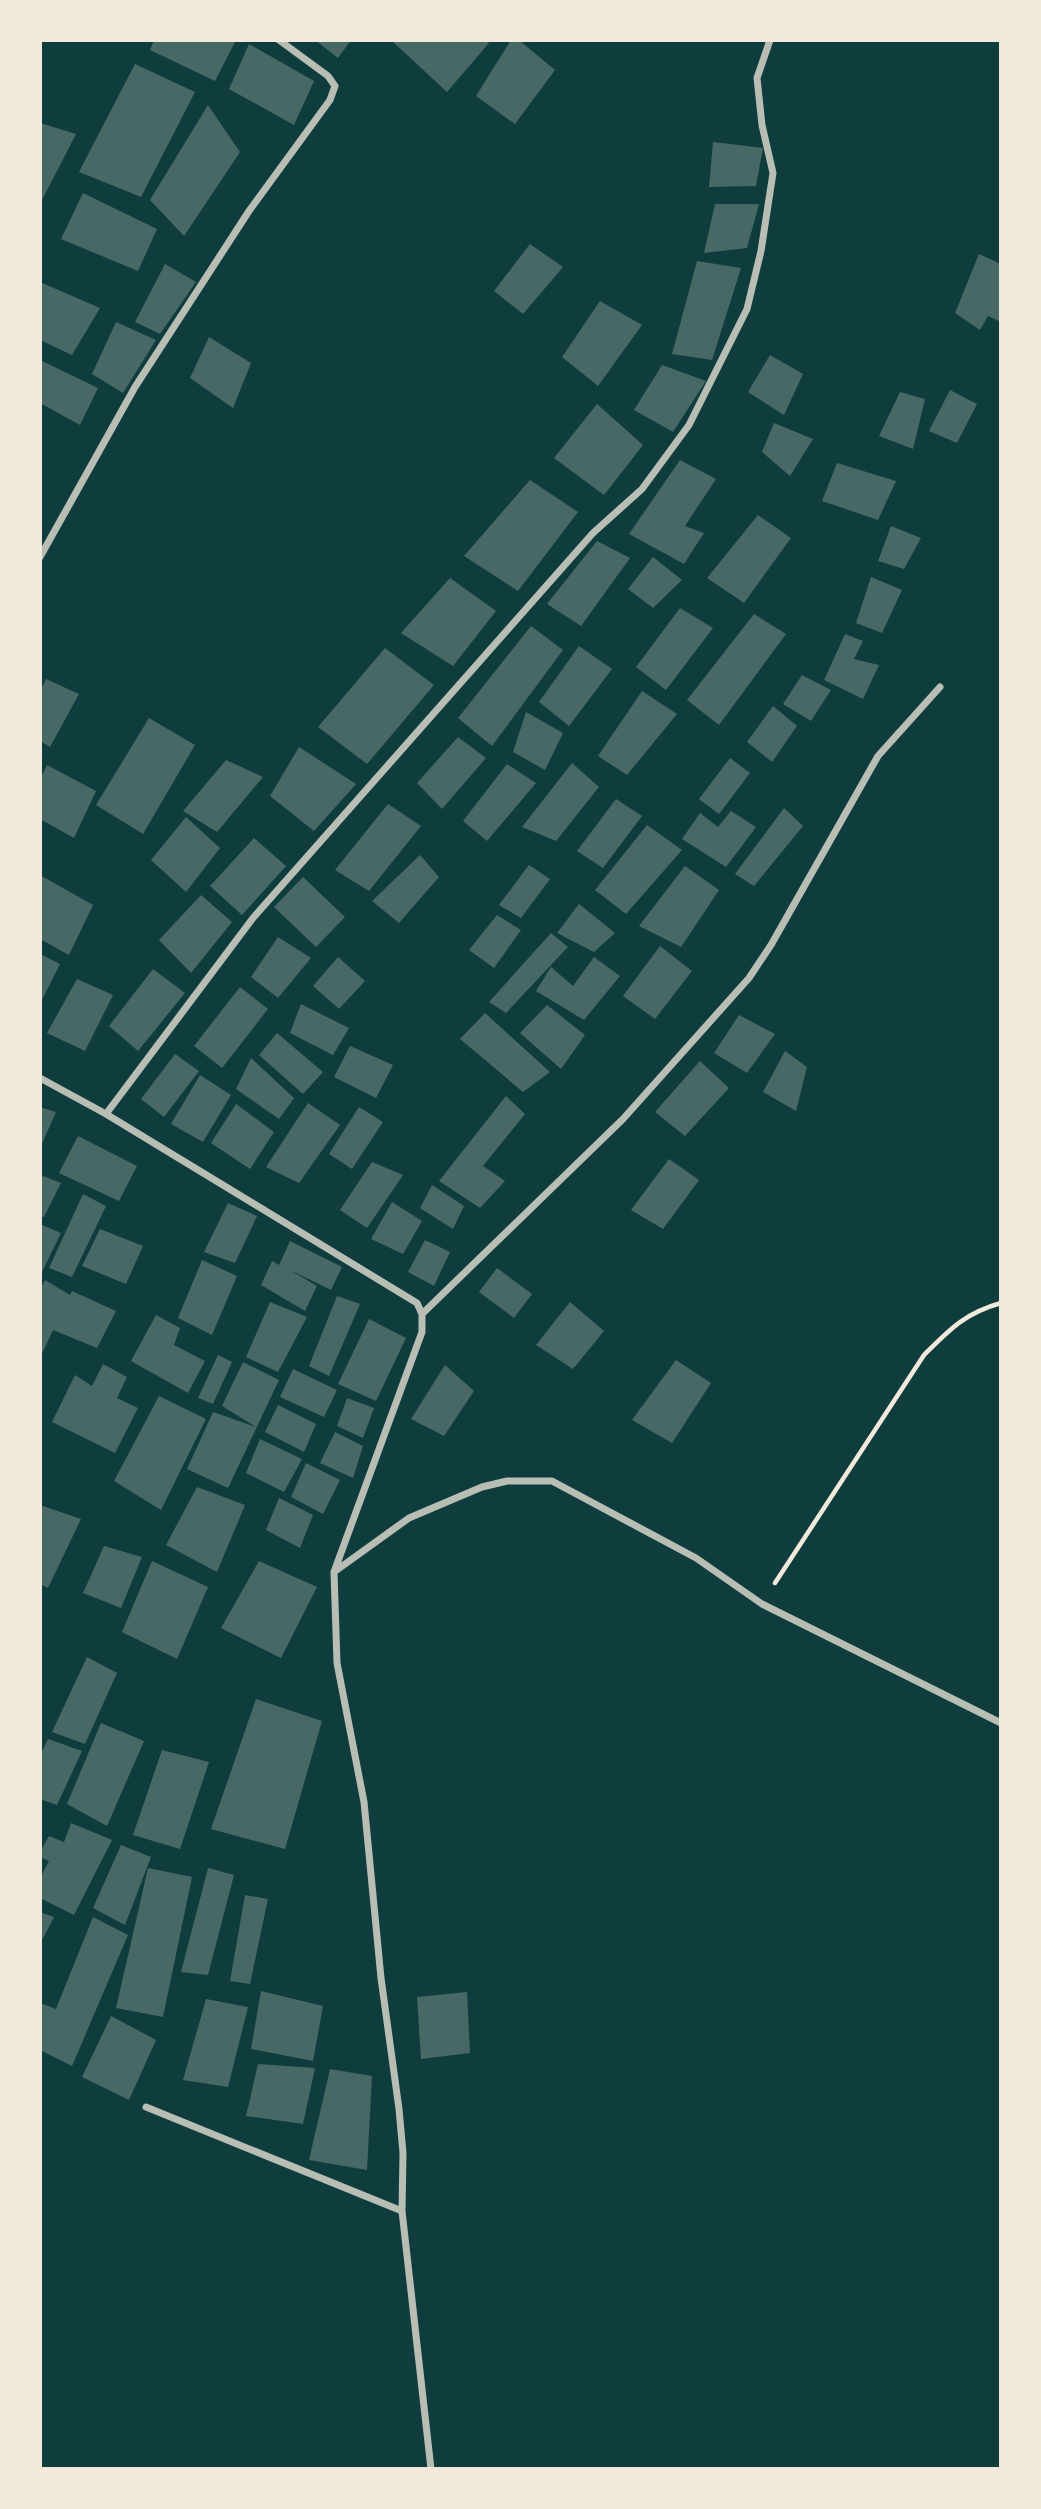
<svg xmlns="http://www.w3.org/2000/svg" width="1041" height="2509" viewBox="0 0 1041 2509" font-family="Merriweather,serif">
	<rect width="100%" height="100%" fill="#0f3d3e"/>
	<!-- building -->
	<path fill="#486865" d="M154 40H236L215 81 150 50Z
		M315 40H351L338 58Z
		M391 40H486L489 43 447 92Z
		M511 40H519L555 70 515 124 476 96Z
		M249 44 314 81 294 125 229 89Z
		M135 64 195 92 141 197 79 172Z
		M208 105 240 152 184 236 150 200Z
		M40 123 76 134 40 204Z
		M713 142 763 148 756 186 709 187Z
		M83 193 157 229 138 271 61 239Z
		M715 204H759L747 248 704 253Z
		M530 244 563 267 523 314 494 291Z
		M979 254 1001 264V322L988 316 980 330 955 313Z
		M697 261 741 268 712 360 672 354Z
		M165 264 196 282 160 334 135 322Z
		M40 282 100 308 72 355 40 340Z
		M600 301 642 325 598 386 562 357Z
		M116 322 156 340 123 393 92 374Z
		M209 337 251 363 233 408 190 378Z
		M770 355 803 374 784 415 748 392Z
		M40 360 98 388 80 425 40 403Z
		M662 365 706 381 673 432 634 410Z
		M950 390 977 404 957 443 929 431Z
		M900 392 925 399 913 449 879 436Z
		M597 404 643 445 604 495 554 458Z
		M774 423 813 439 790 476 762 452Z
		M680 460 716 479 685 526 704 533 684 564 629 534Z
		M837 463 896 481 878 520 822 501Z
		M530 480 578 512 518 591 464 556Z
		M758 515 791 538 744 603 707 578Z
		M891 526 921 538 904 569 878 561Z
		M597 541 630 558 581 626 547 604Z
		M653 557 682 580 653 608 628 589Z
		M871 577 902 590 882 633 856 623Z
		M450 578 496 611 453 666 401 633Z
		M680 608 713 628 666 690 636 667Z
		M754 614 786 634 719 725 687 700Z
		M531 626 563 650 492 746 458 718Z
		M845 634 863 641 854 659 879 665 863 699 824 680Z
		M579 646 612 669 569 726 539 702Z
		M385 648 434 685 367 764 318 727Z
		M802 675 831 690 811 721 783 704Z
		M46 679 79 694 50 747 40 741V691Z
		M642 691 677 714 627 775 598 756Z
		M773 706 797 726 772 762 747 742Z
		M526 712 563 733 545 770 513 752Z
		M149 718 195 745 143 834 96 805Z
		M458 737 486 758 442 809 417 783Z
		M299 747 356 784 314 831 270 796Z
		M730 758 750 773 719 814 699 799Z
		M226 760 263 777 217 832 183 811Z
		M572 763 599 787 556 841 522 827Z
		M507 764 536 783 487 841 463 821Z
		M47 765 96 791 74 838 40 819V779Z
		M616 799 642 816 603 868 577 851Z
		M388 804 421 826 369 891 335 870Z
		M784 808 803 826 754 886 735 874Z
		M731 811 756 827 726 867 682 839 700 813 718 827Z
		M186 817 220 848 186 892 151 860Z
		M647 825 682 850 626 914 595 890Z
		M254 838 286 866 242 915 210 886Z
		M420 855 439 877 399 923 372 901Z
		M529 865 550 879 521 918 499 905Z
		M685 866 719 890 681 947 639 926Z
		M40 875 93 905 69 955 40 939Z
		M303 877 345 917 316 947 274 907Z
		M201 895 232 922 191 973 159 940Z
		M579 904 615 933 594 952 557 933Z
		M497 915 521 930 494 968 469 950Z
		M551 933 568 947 506 1013 489 1002Z
		M278 937 311 958 278 998 251 977Z
		M660 946 692 971 655 1019 623 996Z
		M40 954 60 964 40 1004Z
		M338 957 365 981 339 1009 313 986Z
		M594 957 620 976 584 1020 536 991 551 967 573 986Z
		M153 969 185 993 138 1051 109 1026Z
		M77 979 113 995 85 1051 47 1033Z
		M240 987 268 1009 222 1068 194 1046Z
		M301 1004 349 1028 333 1055 290 1033Z
		M547 1005 585 1035 561 1069 520 1033Z
		M485 1013 550 1072 523 1092 460 1039Z
		M739 1015 775 1034 747 1073 714 1053Z
		M277 1033 323 1072 303 1094 259 1055Z
		M350 1046 393 1065 376 1098 334 1077Z
		M785 1051 807 1067 796 1111 763 1092Z
		M175 1054 199 1071 164 1117 141 1099Z
		M251 1058 294 1098 279 1119 236 1089Z
		M700 1061 729 1088 685 1136 655 1112Z
		M200 1075 231 1095 203 1142 171 1124Z
		M506 1096 525 1114 483 1166 505 1181 480 1208 439 1181Z
		M308 1103 340 1125 299 1183 266 1167Z
		M236 1104 274 1132 250 1169 211 1143Z
		M40 1107 56 1112 40 1148Z
		M359 1107 383 1122 352 1169 329 1154Z
		M78 1136 137 1166 119 1201 59 1173Z
		M669 1159 699 1180 663 1229 631 1210Z
		M372 1162 403 1175 367 1228 340 1210Z
		M43 1176 61 1183 44 1217 40 1216V1182Z
		M432 1185 464 1206 453 1229 420 1208Z
		M83 1194 106 1206 72 1277 49 1268Z
		M392 1202 422 1221 403 1254 371 1239Z
		M228 1203 257 1216 235 1263 204 1252Z
		M40 1224 61 1233 40 1276Z
		M100 1229 143 1246 126 1284 82 1266Z
		M425 1240 450 1252 434 1286 408 1272Z
		M290 1241 342 1267 331 1290 290 1270 317 1286 305 1311 261 1285 272 1261 279 1265Z
		M202 1260 237 1276 212 1335 178 1318Z
		M497 1268 532 1294 514 1318 479 1292Z
		M45 1280 70 1295 72 1291 116 1311 97 1348 53 1330 40 1358V1290Z
		M337 1296 360 1304 329 1376 309 1366Z
		M270 1302 307 1317 278 1372 246 1357Z
		M570 1302 604 1331 573 1369 536 1345Z
		M156 1315 180 1328 174 1345 205 1361 188 1393 131 1361Z
		M369 1319 406 1338 376 1401 338 1384Z
		M218 1355 232 1362 213 1404 198 1398Z
		M676 1360 711 1383 672 1443 632 1420Z
		M243 1362 279 1380 228 1488 187 1469 213 1412 256 1427 222 1406Z
		M103 1364 127 1377 117 1398 138 1408 115 1453 52 1422 75 1375 92 1386Z
		M445 1365 474 1391 444 1436 411 1419Z
		M293 1369 337 1390 324 1417 280 1397Z
		M159 1396 206 1419 161 1510 114 1481Z
		M347 1398 374 1408 363 1438 337 1426Z
		M278 1405 316 1424 304 1452 265 1432Z
		M335 1432 363 1446 353 1478 320 1463Z
		M260 1439 302 1459 284 1492 246 1473Z
		M306 1463 340 1480 323 1514 291 1497Z
		M197 1487 245 1505 217 1572 166 1545Z
		M279 1498 313 1515 300 1548 266 1530Z
		M40 1505 81 1519 48 1588 40 1584Z
		M104 1546 142 1557 121 1608 83 1593Z
		M152 1561 208 1587 177 1659 122 1632Z
		M259 1561 317 1587 281 1658 221 1628Z
		M87 1657 117 1673 85 1744 52 1732Z
		M256 1699 322 1721 285 1849 211 1829Z
		M101 1723 144 1741 107 1826 67 1804Z
		M48 1739 82 1751 57 1805 40 1799V1756Z
		M162 1750 209 1762 180 1849 133 1835Z
		M71 1823 112 1840 74 1915 40 1898V1878L49 1861 40 1857V1852L49 1836 64 1842Z
		M121 1845 151 1857 125 1925 93 1908Z
		M148 1868 192 1877 163 2017 116 2008Z
		M208 1868 234 1875 208 1975 181 1972Z
		M245 1895 268 1899 250 1984 230 1981Z
		M40 1912 54 1917 40 1944Z
		M93 1917 128 1935 72 2066 40 2050V2003L56 2009Z
		M261 1991 323 2006 313 2061 251 2049Z
		M467 1992 470 2053 421 2059 417 1997Z
		M206 1999 248 2007 228 2087 183 2080Z
		M111 2016 156 2040 129 2100 82 2077Z
		M258 2064 315 2068 303 2124 246 2116Z
		M330 2069 372 2076 367 2170 309 2160Z"/>
	<g fill="none" stroke-linecap="round" stroke-linejoin="round">
		<!-- path -->
		<path stroke="#f1e9da" stroke-width="4.5" d="M775 1583 924 1355C950 1329 965 1313 1001 1303"/>
		<!-- minor -->
		<path stroke="#b8beb3" stroke-width="7" d="M40 557 135 387 249 211 330 100 335 86 328 76 279 40
			M40 1078 106 1114 417 1303 422 1314V1332L334 1572
			M106 1114 253 918 593 533 642 489 689 425 747 309 761 251 773 173 762 125 757 78 770 40
			M422 1314 623 1119 749 978 771 945 878 756 940 687
			M146 2107 402 2211
			M431 2469 402 2211 403 2153 399 2109 381 1978 364 1802 337 1663 334 1572 409 1518 482 1487 507 1481H552L696 1558 762 1604 1001 1723"/>
	</g>
	<!-- border -->
	<rect width="1041" height="2509" fill="none" stroke="#f1e9da" stroke-width="84"/>
</svg>
